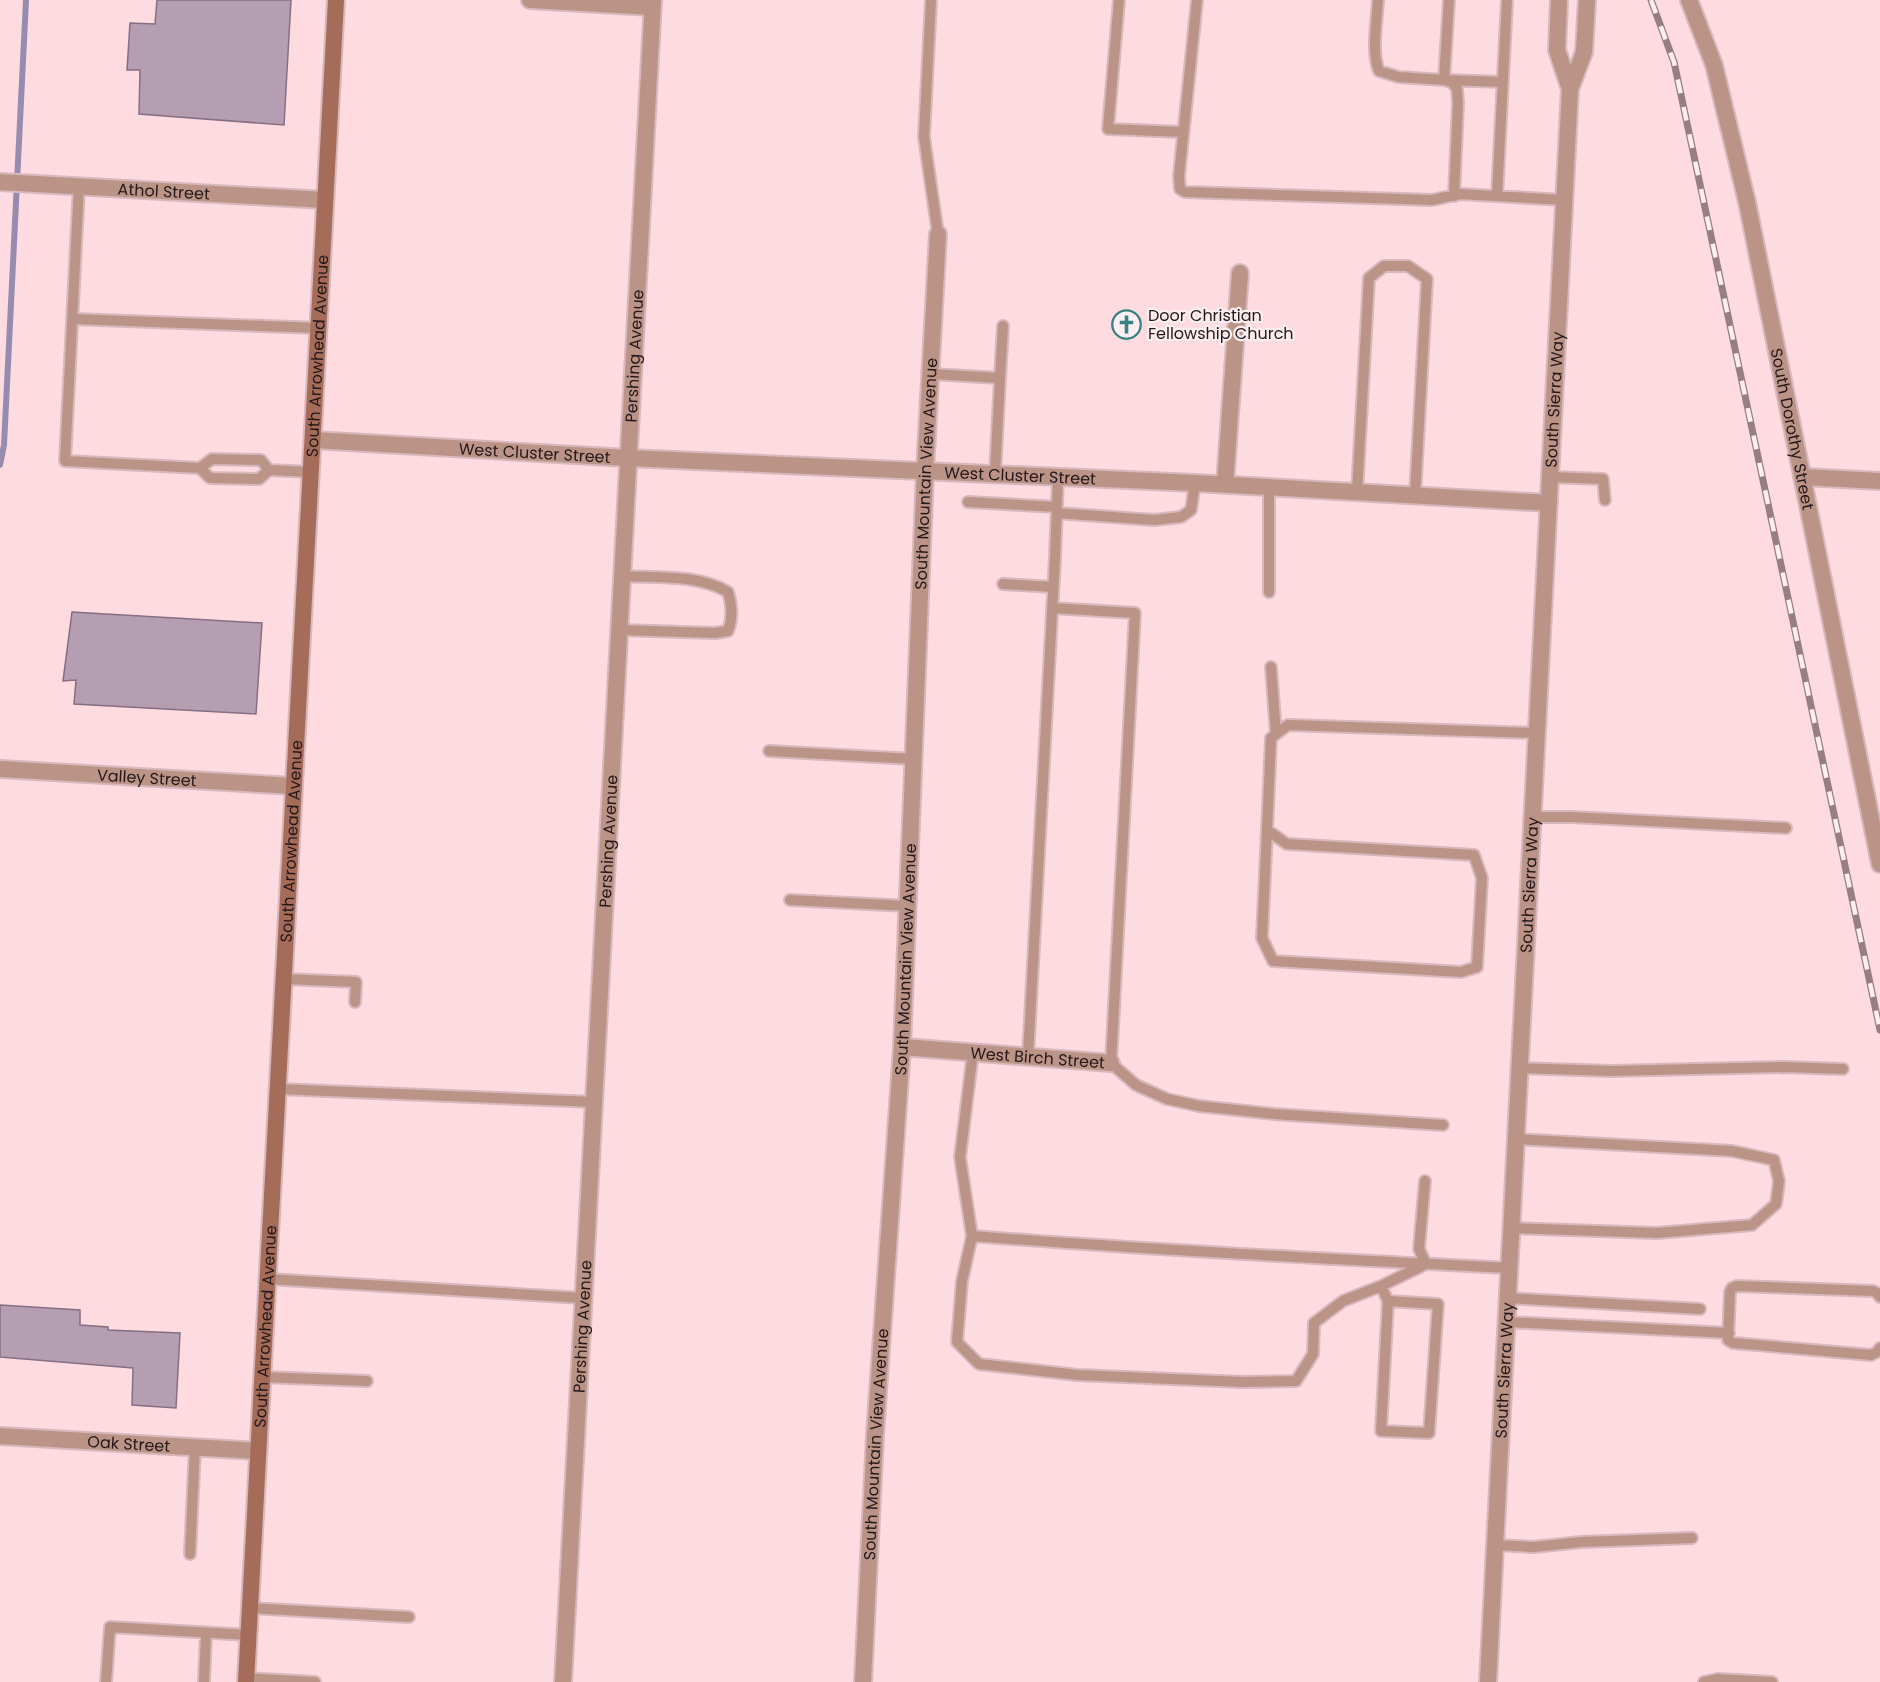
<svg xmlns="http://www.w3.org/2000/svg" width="1880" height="1682" viewBox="0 0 1880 1682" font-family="Poppins,sans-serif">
	<rect width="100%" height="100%" fill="#fedbe1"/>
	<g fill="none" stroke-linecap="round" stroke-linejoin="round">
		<!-- stream -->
		<path stroke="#978bb0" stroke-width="6" d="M0 465 4 445 26 0"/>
	</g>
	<!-- building -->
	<path fill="#b69eb2" stroke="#866f82" stroke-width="1.5" d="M157 0H291L284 125 139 114 140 70H127L130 23 155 24Z
		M72 612 262 623 256 714 74 704 76 680 63 681Z
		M0 1305 80 1310V1325L108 1327V1330L180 1333 176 1408 132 1405 133 1368 0 1357Z"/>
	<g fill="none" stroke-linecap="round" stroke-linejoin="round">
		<defs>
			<path id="service" d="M931 0 924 137 938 234
				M1119 0 1108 129 1183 132
				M1197 0 1179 176 1180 189 1185 192 1432 200 1460 194 1565 200
				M1378 0C1377 21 1371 52 1379 71L1399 77 1444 80 1452 82 1457 89 1458 103 1454 196
				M1449 0 1444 80 1503 82
				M79 186 65 461 200 468
				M1497 196 1507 0
				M73 319 319 328
				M931 374 1000 378 995 474
				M1000 378 1003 326
				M269 470 261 460 212 459 200 468 210 478 259 479 269 470 311 472
				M1550 477 1603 479 1605 500
				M1357 492 1369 278 1384 266H1408L1427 279 1415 495
				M968 502 1057 507
				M1057 513 1154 520 1181 517 1191 510 1195 483
				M1003 584 1053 587
				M1269 592V486
				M1052 608 1135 613 1111 1063 1136 1085 1167 1099 1199 1106 1274 1114 1443 1125
				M619 630 715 633 728 631C733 617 732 606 728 592 698 574 656 578 622 576
				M1271 667 1276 734
				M769 751 913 759
				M1533 817H1571L1786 828
				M1267 830 1262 938 1273 961 1461 972 1477 967 1482 878 1474 855 1287 844 1267 830 1271 738 1288 725 1537 733
				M790 900 908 906
				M284 979 356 982 355 1002
				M1028 1056 1055 558 1058 477
				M1520 1068 1612 1071 1784 1067 1843 1069
				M278 1089 594 1102
				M1425 1181 1419 1249 1426 1264
				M1512 1228 1657 1233 1752 1225 1776 1204 1779 1181 1774 1160 1732 1151 1516 1139
				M972 1236 960 1157 973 1052
				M1426 1264 1381 1286 1343 1301 1314 1323 1313 1354 1296 1381 1242 1382 1078 1375 979 1364 957 1342 962 1281 972 1236C1151 1250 1330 1259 1509 1268
				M268 1279 583 1298
				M1381 1286 1388 1301 1381 1431 1429 1433 1438 1304 1388 1301
				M1880 1297 1877 1293 1873 1291 1737 1286 1732 1288 1730 1292 1728 1340 1733 1343 1871 1355 1877 1352 1880 1348
				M1508 1298 1700 1309
				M1507 1322 1729 1333
				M262 1377 367 1381
				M1495 1545 1534 1547 1581 1542 1692 1538
				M190 1554 195 1448
				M250 1608 409 1617
				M246 1678 315 1682
				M106 1682 110 1627 249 1635
				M204 1682 206 1633
				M1704 1682 1718 1679 1772 1682"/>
			<g id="minor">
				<path d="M530 0 652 7"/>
				<path id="s1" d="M1689 0 1714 65 1747 202 1880 864"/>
				<path id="s2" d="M0 182 325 200"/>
				<path id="s3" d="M313 440 628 458 1195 483 1549 503"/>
				<path d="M1803 477 1880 481"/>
				<path d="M1225 484 1240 273"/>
				<path id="s4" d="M0 769 294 786"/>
				<path id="s5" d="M902 1047 1111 1063"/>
				<path id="s6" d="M0 1436 258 1451"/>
				<path id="s7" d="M563 1682 653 0"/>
				<path id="s8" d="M863 1682 875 1435 902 1047 925 471 938 234"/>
			</g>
			<g id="tertiary">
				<path d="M1559 0 1557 50 1570 89"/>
				<path id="s9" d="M1488 1682 1570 89 1584 52 1587 0"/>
			</g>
			<g id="secondary">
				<path id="s10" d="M246 1682 336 0"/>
			</g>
		</defs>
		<!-- service casing -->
		<use href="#service" stroke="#d7b8bd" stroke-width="14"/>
		<!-- minor casing -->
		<use href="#minor" stroke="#d7b8bd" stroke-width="20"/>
		<!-- tertiary casing -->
		<use href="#tertiary" stroke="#d7b8bd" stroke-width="20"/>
		<!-- secondary casing -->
		<use href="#secondary" stroke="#d7b8bd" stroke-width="20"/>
		<!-- service -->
		<use href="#service" stroke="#bc9487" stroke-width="10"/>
		<!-- minor -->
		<use href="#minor" stroke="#bc9487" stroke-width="16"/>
		<!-- tertiary -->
		<use href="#tertiary" stroke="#bc9487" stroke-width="16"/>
		<!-- secondary -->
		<use href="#secondary" stroke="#a56c59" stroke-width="16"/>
		<defs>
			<path id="rail" d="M1651 0 1674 62 1880 1030"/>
		</defs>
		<!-- rail casing -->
		<use href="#rail" stroke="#967e82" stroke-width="7"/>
		<!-- rail -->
		<use href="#rail" stroke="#fdeef1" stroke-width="4.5" stroke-dasharray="14" stroke-linecap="butt"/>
	</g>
	<!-- icons -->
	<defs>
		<symbol id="church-ring" viewBox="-11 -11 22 22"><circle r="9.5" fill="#fdeef1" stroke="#378083" stroke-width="1.5"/><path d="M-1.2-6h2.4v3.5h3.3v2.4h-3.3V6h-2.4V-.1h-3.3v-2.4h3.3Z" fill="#378083"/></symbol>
	</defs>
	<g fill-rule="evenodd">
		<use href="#church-ring" x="1110" y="308" width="33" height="33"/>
	</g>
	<g text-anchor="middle" stroke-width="4.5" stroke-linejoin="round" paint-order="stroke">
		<!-- street labels -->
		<g font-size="16" fill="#24181a" stroke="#fdeef1">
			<text dy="6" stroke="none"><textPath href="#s2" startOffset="164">Athol Street</textPath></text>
			<text dy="6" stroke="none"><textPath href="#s10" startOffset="1328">South Arrowhead Avenue</textPath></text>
			<text dy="6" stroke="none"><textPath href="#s7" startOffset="1328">Pershing Avenue</textPath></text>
			<text dy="6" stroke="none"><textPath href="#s9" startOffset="1284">South Sierra Way</textPath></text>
			<text dy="6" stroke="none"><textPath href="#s1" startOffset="442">South Dorothy Street</textPath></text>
			<text dy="6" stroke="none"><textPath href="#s3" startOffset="222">West Cluster Street</textPath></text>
			<text dy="6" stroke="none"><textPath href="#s8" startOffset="1210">South Mountain View Avenue</textPath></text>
			<text dy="6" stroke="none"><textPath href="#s3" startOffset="708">West Cluster Street</textPath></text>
			<text dy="6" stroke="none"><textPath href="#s4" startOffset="147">Valley Street</textPath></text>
			<text dy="6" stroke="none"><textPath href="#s10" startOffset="842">South Arrowhead Avenue</textPath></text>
			<text dy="6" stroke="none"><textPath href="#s7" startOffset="842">Pershing Avenue</textPath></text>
			<text dy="6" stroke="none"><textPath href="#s9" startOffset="798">South Sierra Way</textPath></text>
			<text dy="6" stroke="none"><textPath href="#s8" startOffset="724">South Mountain View Avenue</textPath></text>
			<text dy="6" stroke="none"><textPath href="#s5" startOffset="136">West Birch Street</textPath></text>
			<text dy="6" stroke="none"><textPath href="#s10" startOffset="356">South Arrowhead Avenue</textPath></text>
			<text dy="6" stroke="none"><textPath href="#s7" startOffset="356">Pershing Avenue</textPath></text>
			<text dy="6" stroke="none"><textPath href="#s9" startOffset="312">South Sierra Way</textPath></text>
			<text dy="6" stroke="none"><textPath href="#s8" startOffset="238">South Mountain View Avenue</textPath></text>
			<text dy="6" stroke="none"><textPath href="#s6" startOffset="129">Oak Street</textPath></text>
		</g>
		<!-- poi labels -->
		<g font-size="16" fill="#24181a" stroke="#fdeef1" text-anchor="start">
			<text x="1148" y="321">Door Christian<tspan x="1148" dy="18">Fellowship Church</tspan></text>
		</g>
	</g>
</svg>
